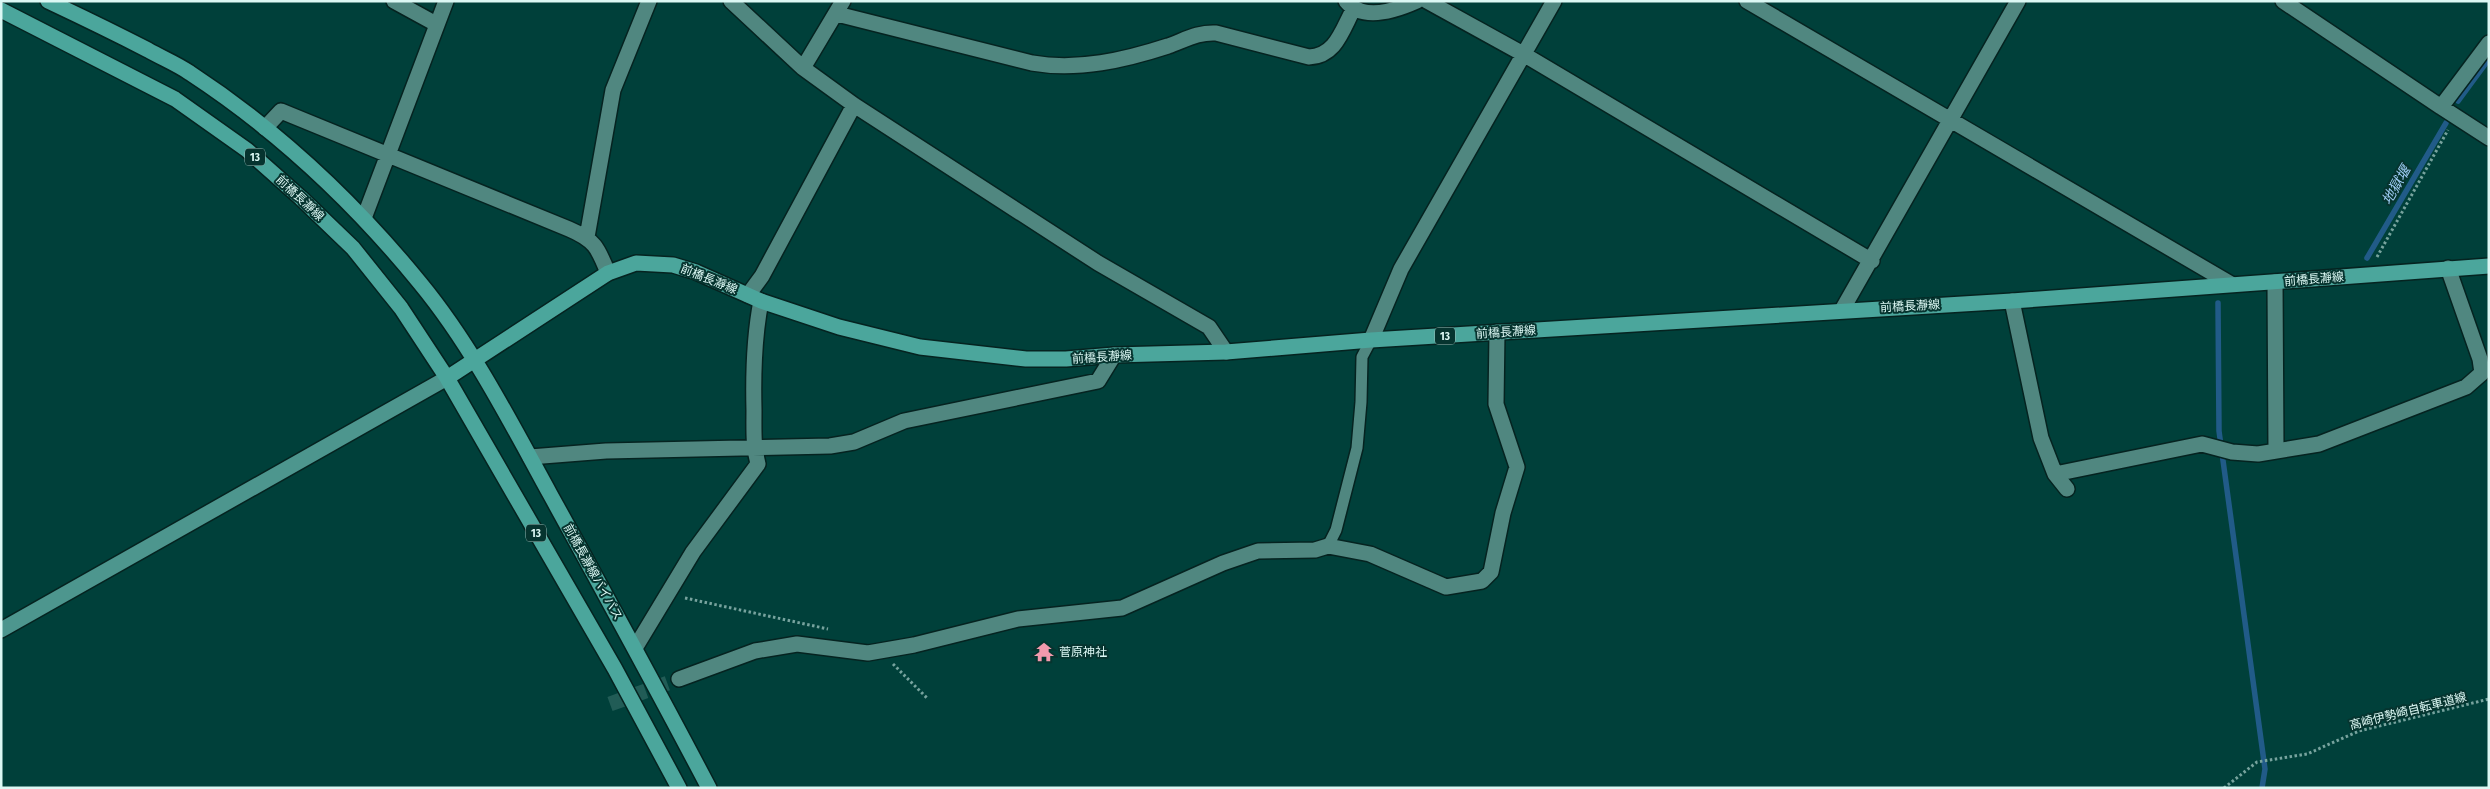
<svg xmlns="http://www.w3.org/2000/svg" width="2490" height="789" viewBox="0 0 2490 789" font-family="'Fira Sans Condensed','Noto Sans JP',sans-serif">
	<rect width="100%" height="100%" fill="#00403a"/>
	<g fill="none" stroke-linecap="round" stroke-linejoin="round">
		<!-- stream -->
		<path stroke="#215b88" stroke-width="5.5" d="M2458 101 2489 59
			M2367 258 2446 123
			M2218 303 2219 431 2265 769 2262 788"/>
		<!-- street-tunnel -->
		<path stroke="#215c56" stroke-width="15" stroke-dasharray="15 8" stroke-linecap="butt" d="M610 704 679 679"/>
		<defs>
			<path id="lane" d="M1328 546 1336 530 1357 448 1361 402 1362 357 1371 340"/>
			<path id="street" d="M394 1 436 24
				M731 1 803 68 854 105 1098 263 1209 327 1226 352
				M1346 1C1363 22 1397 10 1417 1
				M1427 1 1523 54 1872 261
				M1747 1 2231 284
				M2283 1 2441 107 2489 43
				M837 14 1032 63C1078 71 1125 60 1168 46 1185 40 1198 32 1216 33L1309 57C1336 56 1342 30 1354 8
				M803 68 843 1
				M2441 107 2489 138
				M265 128 281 111 569 229C595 240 598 248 608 273
				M364 218 446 1
				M587 237 613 90 649 1
				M2275 282 2276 451
				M748 295 762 276 854 105
				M2012 301 2041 438 2055 474 2067 489
				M1842 310 2018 1
				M1371 340 1401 269 1554 1
				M530 457 606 451 830 446 854 442 904 421 1098 381 1114 355
				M2055 474 2202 444 2232 452 2258 454 2319 444 2466 387 2482 373 2480 359 2448 268
				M635 648 693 552 758 464C753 446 754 429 754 410 753 372 754 337 761 301
				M679 679 755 651 797 644 868 653 914 645 1018 619 1122 608 1223 563 1258 551 1315 550 1328 546 1370 554 1446 587 1482 581 1491 572 1503 513 1517 467 1496 404 1497 332"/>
			<path id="secondary" d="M1 630 447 378"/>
			<path id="primary" d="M48 1C82 17 115 33 148 50 162 58 177 64 190 73 277 130 354 202 420 283 472 346 511 423 550 494 604 592 657 689 709 788
				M1 10 175 99 247 150 301 198 353 248 401 308 447 378 615 669 679 788
				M447 378 608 273 636 263 673 265 696 272 761 301 839 327 920 347 1026 359H1066L1114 355 1226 352 1371 340 2012 301 2489 266"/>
		</defs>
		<!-- lane casing -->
		<use href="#lane" stroke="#052320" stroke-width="14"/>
		<!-- street casing -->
		<use href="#street" stroke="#052320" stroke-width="18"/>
		<!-- secondary casing -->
		<use href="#secondary" stroke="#052320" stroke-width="18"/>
		<!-- primary casing -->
		<use href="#primary" stroke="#052320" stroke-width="18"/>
		<!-- path -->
		<path stroke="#77a39e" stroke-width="3" stroke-dasharray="2.5 2.5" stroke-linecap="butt" d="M2377 257 2448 130
			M685 598 828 629
			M893 664 928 699
			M2224 788 2257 762 2307 754 2359 731 2489 699"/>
		<!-- lane -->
		<use href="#lane" stroke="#508780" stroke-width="11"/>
		<!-- street -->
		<use href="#street" stroke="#508780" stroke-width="15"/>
		<!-- secondary -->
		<use href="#secondary" stroke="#4d968e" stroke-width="15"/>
		<!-- primary -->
		<use href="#primary" stroke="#4ba69c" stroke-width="15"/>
	</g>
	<!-- icons -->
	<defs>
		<symbol id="temple-bare" viewBox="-9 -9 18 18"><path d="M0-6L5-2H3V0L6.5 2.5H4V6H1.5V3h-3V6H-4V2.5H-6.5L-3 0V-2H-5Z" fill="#f29aad" stroke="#06342f" stroke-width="2.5" paint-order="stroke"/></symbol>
	</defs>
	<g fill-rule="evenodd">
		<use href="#temple-bare" x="1030" y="638" width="28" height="28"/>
	</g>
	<g text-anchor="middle" stroke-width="4" stroke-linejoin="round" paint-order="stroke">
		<!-- shield labels -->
		<g fill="#06342f" stroke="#9cbdb9" stroke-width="1">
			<rect x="245" y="148.5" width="20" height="17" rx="4"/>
			<rect x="1435" y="327.5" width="20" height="17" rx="4"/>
			<rect x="526" y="524.5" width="20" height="17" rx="4"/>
		</g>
		<g font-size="11" font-weight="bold" fill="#dcf8f4">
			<text x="255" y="161">13</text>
			<text x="1445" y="340">13</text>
			<text x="536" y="537">13</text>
		</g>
		<!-- street labels -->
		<g font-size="12" fill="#dcf8f4" stroke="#06342f">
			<text transform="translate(300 198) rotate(43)" y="4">前橋長瀞線</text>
			<text transform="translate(709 279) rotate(22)" y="4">前橋長瀞線</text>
			<text transform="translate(2314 279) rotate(-5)" y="4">前橋長瀞線</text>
			<text transform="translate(1910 306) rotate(-3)" y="4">前橋長瀞線</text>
			<text transform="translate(1506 332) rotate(-4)" y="4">前橋長瀞線</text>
			<text transform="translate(1102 357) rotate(-4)" y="4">前橋長瀞線</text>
			<text transform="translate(593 572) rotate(61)" y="4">前橋長瀞線バイパス</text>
			<text transform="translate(2408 711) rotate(-14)" y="4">高崎伊勢崎自転車道線</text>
		</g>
		<!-- poi labels -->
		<g font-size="12" fill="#dcf8f4" stroke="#06342f" text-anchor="start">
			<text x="1059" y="656">菅原神社</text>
		</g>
		<!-- water labels -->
		<g font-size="14" font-style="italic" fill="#a0cef6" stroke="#06342f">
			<text transform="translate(2396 185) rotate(-60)" y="5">地獄堰</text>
		</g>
	</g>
	<!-- border -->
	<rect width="2490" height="789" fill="none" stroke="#dcf8f4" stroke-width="5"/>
</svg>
